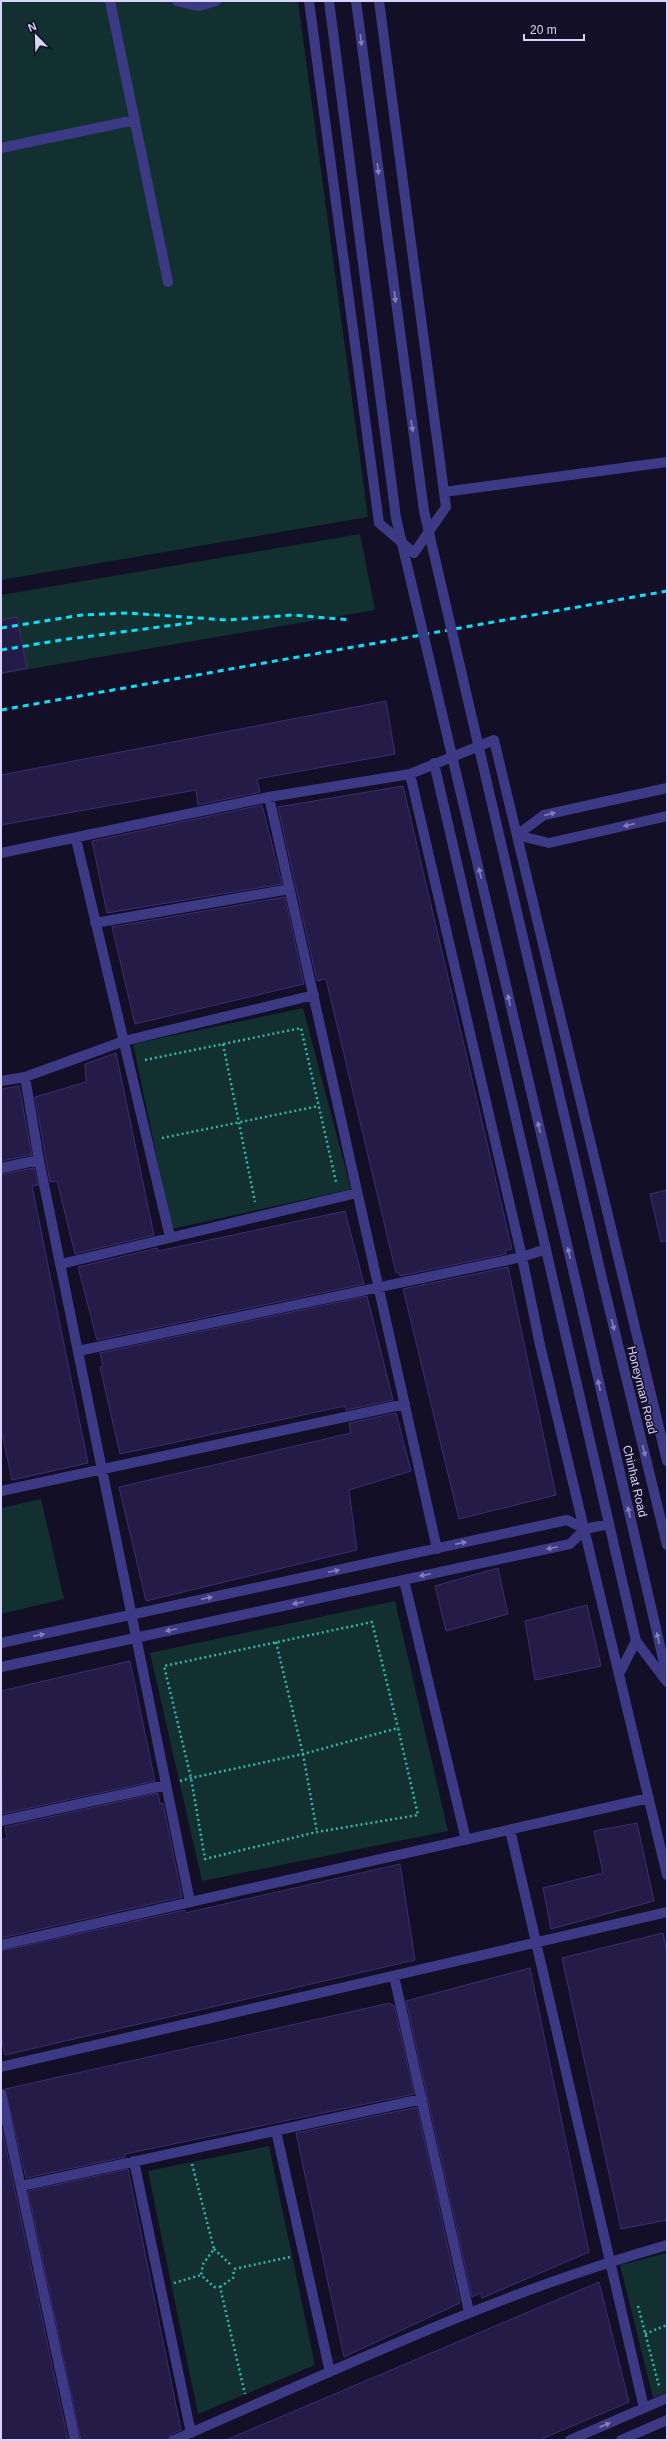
<svg xmlns="http://www.w3.org/2000/svg" width="668" height="2441" viewBox="0 0 668 2441" font-family="Helvetica,sans-serif">
	<rect width="100%" height="100%" fill="#130f26"/>
	<!-- green -->
	<path fill="#12302f" d="M1 1H298L368 517 1 580Z
		M360 534 375 610 1 674V595Z
		M303 1008 351 1189 172 1229 133 1044Z
		M41 1499 64 1599 1 1614V1508Z
		M395 1601 448 1831 202 1881 150 1653Z
		M269 2146 315 2365 198 2414 148 2171Z
		M667 2253V2392L653 2398 620 2265Z"/>
	<!-- building -->
	<path fill="#241b47" stroke="#3b2d73" d="M17 617 27 668 1 673V620Z
		M386 701 395 754 257 779 260 792 198 805 196 790 1 825V775Z
		M403 786 512 1249 505 1251 506 1254 400 1276 399 1272 396 1273 326 979 317 981 278 807Z
		M262 805 282 884 107 913 92 841Z
		M285 897 304 984 135 1024 112 927Z
		M116 1053 154 1235 75 1254 57 1181 50 1182 35 1097 86 1082 85 1064Z
		M19 1086 32 1155 1 1161V1089Z
		M34 1168 38 1185 32 1186 88 1463 12 1480 1 1429V1174Z
		M667 1190V1241L661 1242 650 1194Z
		M345 1211 364 1284 97 1340 78 1267 157 1248 158 1251Z
		M508 1267 556 1495 459 1519 403 1289Z
		M367 1296 393 1400 346 1410 345 1406 120 1454 100 1367 103 1366 100 1353Z
		M396 1413 411 1471 349 1490 357 1550 146 1601 119 1487 351 1433 349 1423Z
		M498 1568 508 1614 446 1631 435 1586Z
		M587 1605 601 1666 535 1680 525 1621Z
		M130 1661 155 1781 2 1814 1 1691Z
		M158 1793 160 1804 163 1803 182 1897 1 1938V1840L7 1838 5 1827Z
		M637 1823 654 1901 551 1929 543 1888 603 1873 594 1831Z
		M400 1864 415 1960 5 2055 1 2036V1951L185 1910V1913Z
		M663 1933 667 1954V2220L621 2229 562 1958Z
		M530 1968 589 2252 482 2298 481 2293 472 2297 406 2001Z
		M390 2003 391 2005H394L414 2094 125 2154V2157L26 2178 5 2089Z
		M417 2107 460 2303 344 2357 296 2133Z
		M1 2125 68 2440H1Z
		M128 2169 181 2430 171 2434 168 2440H81L28 2191Z
		M599 2282 629 2402 539 2440H226Z"/>
	<g fill="none" stroke-linecap="round" stroke-linejoin="round">
		<!-- path -->
		<path stroke="#2fb8b0" stroke-width="2.5" stroke-dasharray="2 3" stroke-linecap="butt" d="M223 1044 255 1202
			M145 1060 301 1028 336 1182
			M162 1138 319 1106
			M276 1642 303 1754 317 1832
			M180 1781 191 1778 303 1754 398 1728 418 1815 317 1832 205 1859 191 1778 164 1666 372 1622 398 1728
			M192 2164 214 2249 203 2264 201 2275 214 2287H220L245 2394
			M214 2249 231 2265
			M174 2283 201 2275
			M220 2287 233 2278 234 2269 290 2257
			M638 2306 659 2386
			M645 2334 667 2325"/>
		<!-- minor -->
		<path stroke="#3d3a85" stroke-width="10" d="M110 1 168 282
			M177 1 199 6 216 1
			M309 1 379 523 414 553 446 507 379 1
			M1 148 135 120
			M444 492 667 462
			M434 763 636 1641 667 1682
			M410 774 522 1257 540 1345 667 1875
			M269 797 437 1549
			M517 835 544 815 667 788
			M517 835 549 843 667 816
			M76 839 170 1237
			M1 853 269 797 410 774 494 740 667 1461
			M95 923 290 889
			M25 1077 39 1160 190 1902
			M1 1081 25 1077 124 1041 314 995
			M1 1168 39 1160
			M61 1264 357 1193
			M604 1287 667 1545
			M578 1291 667 1676
			M78 1351 522 1257 546 1249
			M1 1491 405 1404
			M404 1580 466 1840
			M1 1643 567 1520 585 1529
			M1 1667 570 1544 585 1529 609 1524
			M619 1674 636 1641
			M1 1821 166 1785
			M510 1830 644 2408
			M1 1945 649 1798
			M394 1976 469 2312
			M1 2067 667 1912
			M1 2094 75 2440
			M276 2131 330 2372
			M134 2161 191 2433
			M21 2186 422 2099
			M174 2440C336 2370 496 2293 667 2245
			M570 2440 667 2398
			M621 2440 667 2420"/>
		<!-- rail -->
		<path stroke="#00e5ff" stroke-width="3" stroke-dasharray="6 5" stroke-linecap="butt" d="M1 628 82 615 128 613 227 620 293 615 351 620
			M1 650 61 640 197 622
			M1 710 667 591"/>
		<!-- minor-bridge -->
		<path stroke="#3d3a85" stroke-width="10" d="M329 1 396 518 578 1291
			M356 1 424 511 604 1287"/>
	</g>
	<!-- one-way arrows -->
	<defs><path id="oneway-solid" d="M-6-.8H1V-3.2L6.5 0L1 3.2V.8H-6Z"/></defs>
	<g fill="#837fbc">
		<use href="#oneway-solid" transform="translate(361 40) rotate(83)"/>
		<use href="#oneway-solid" transform="translate(378 169) rotate(83)"/>
		<use href="#oneway-solid" transform="translate(395 297) rotate(83)"/>
		<use href="#oneway-solid" transform="translate(412 426) rotate(82)"/>
		<use href="#oneway-solid" transform="translate(550 814) rotate(-15)"/>
		<use href="#oneway-solid" transform="translate(629 825) rotate(167)"/>
		<use href="#oneway-solid" transform="translate(480 873) rotate(-103)"/>
		<use href="#oneway-solid" transform="translate(509 1000) rotate(-103)"/>
		<use href="#oneway-solid" transform="translate(539 1127) rotate(-103)"/>
		<use href="#oneway-solid" transform="translate(569 1253) rotate(-103)"/>
		<use href="#oneway-solid" transform="translate(613 1325) rotate(76)"/>
		<use href="#oneway-solid" transform="translate(599 1385) rotate(-103)"/>
		<use href="#oneway-solid" transform="translate(644 1451) rotate(76)"/>
		<use href="#oneway-solid" transform="translate(629 1512) rotate(-103)"/>
		<use href="#oneway-solid" transform="translate(461 1543) rotate(-12)"/>
		<use href="#oneway-solid" transform="translate(552 1548) rotate(168)"/>
		<use href="#oneway-solid" transform="translate(334 1571) rotate(-12)"/>
		<use href="#oneway-solid" transform="translate(425 1575) rotate(168)"/>
		<use href="#oneway-solid" transform="translate(207 1598) rotate(-12)"/>
		<use href="#oneway-solid" transform="translate(298 1603) rotate(168)"/>
		<use href="#oneway-solid" transform="translate(171 1630) rotate(168)"/>
		<use href="#oneway-solid" transform="translate(39 1635) rotate(-12)"/>
		<use href="#oneway-solid" transform="translate(658 1638) rotate(-103)"/>
		<use href="#oneway-solid" transform="translate(605 2425) rotate(-23)"/>
	</g>
	<g text-anchor="middle" stroke-width="3" stroke-linejoin="round" paint-order="stroke">
		<!-- street labels -->
		<g font-size="12" fill="#d9d4ff" stroke="#130f26">
			<text transform="translate(642 1390) rotate(76)" y="4">Honeyman Road</text>
			<text transform="translate(635 1481) rotate(77)" y="4">Chinhat Road</text>
		</g>
	</g>
	<!-- border -->
	<rect width="668" height="2441" fill="none" stroke="#d9d4ff" stroke-width="4"/>
	<!-- north arrow -->
	<g transform="translate(36 36) rotate(337)" stroke="#130f26" stroke-width="3" paint-order="stroke">
	<path d="M0-3L7 15L0 10L-7 15Z" fill="#d9d4ff"/>
	<text y="-6" font-size="11" font-weight="bold" text-anchor="middle" fill="#d9d4ff">N</text>
	</g>
	<!-- scale -->
	<path d="M524 34v6h60v-6" fill="none" stroke="#d9d4ff" stroke-width="2"/>
	<text x="530" y="34" font-size="12" fill="#d9d4ff" stroke="#130f26" stroke-width="3" paint-order="stroke">20 m</text>
</svg>
